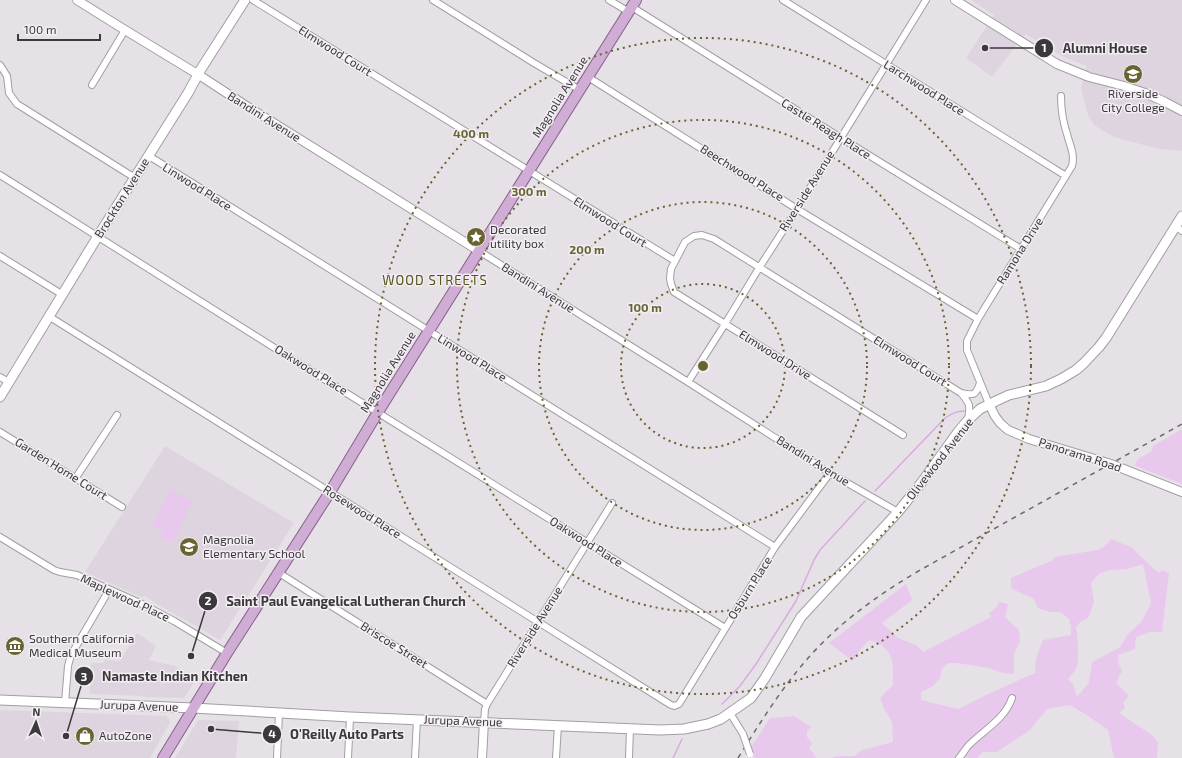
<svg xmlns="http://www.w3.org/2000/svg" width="1182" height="758" viewBox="0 0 1182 758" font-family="'Exo 2',sans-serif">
	<rect width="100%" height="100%" fill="#e6e1e6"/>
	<!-- built -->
	<path fill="#ded4df" d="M971 0H1182V151L1159 149 1114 137 1094 125 1088 115 1081 88 1087 66 1078 63 1062 56 1025 34 992 77 966 58 994 15Z
		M165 446 294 523 220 640 157 604 145 596 141 597 85 572Z
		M137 633 156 646 149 660 175 666 196 679 184 698 150 697 149 698 145 697 142 696 90 694 91 663H104V660L120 661Z
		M0 710 167 716 170 722 150 758H0Z
		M198 720 239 721 236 758H175Z"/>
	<!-- green -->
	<path fill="#e9c8ed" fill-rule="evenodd" d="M1182 429V484L1136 466 1135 464 1139 458 1151 452 1153 446Z
		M170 489 181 495 163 531 152 525Z
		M182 495 193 501 172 543 160 537Z
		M1111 539 1131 547 1155 570 1160 573 1162 570 1169 573 1162 632H1150L1136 637 1135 649 1118 655 1119 665 1122 671 1116 683 1129 696 1123 702 1125 708 1119 713 1152 735 1158 742 1157 758H1114L1108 730 1088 716 1070 705 1047 709 1030 730 997 752H983L977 758H968L966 756 964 758H831L839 756H854L862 750 893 742 892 722 884 709 880 698 893 685C893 672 895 653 881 645 878 642 873 642 869 640L860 650 853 661 829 643 906 584 912 600 882 623 898 638 916 645 923 652 991 617 989 613 997 607 999 602 1008 604 1005 617 1019 630 1020 641 1014 654V674L1003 673 989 668 957 663H949L942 668 940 678 933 686 921 692V700L958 709 984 696 1035 673 1036 658 1043 640 1071 635V627L1069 619 1061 612H1050L1038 608 1034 599 1025 595 1011 588V578L1053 560 1054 557 1098 550 1106 545ZM1143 564 1151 603 1142 621 1128 634 1120 647 1092 662 1089 682 1077 697 1073 684 1068 679C1071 675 1076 671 1077 666 1079 660 1078 634 1076 628L1080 622 1088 618 1094 602 1091 583 1099 574 1110 570 1127 569Z
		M794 716 811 727 807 731V737L812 743 809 749 814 753 813 755 817 758H754L751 747 770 718Z"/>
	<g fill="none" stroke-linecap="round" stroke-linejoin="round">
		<!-- stream -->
		<path stroke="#d8acdd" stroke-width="1.5" d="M875 491 944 419C951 414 956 411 964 411
			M722 704 740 686 756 664 796 601 814 560 820 550 865 501
			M673 758 682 739"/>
		<defs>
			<path id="minor" d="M253 0 675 261
				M433 0 534 63 580 90
				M609 0 629 12
				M783 0 1066 176
				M632 7 841 138 1021 249
				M0 65 7 76 9 93 17 104 135 178
				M588 77 797 209 978 319
				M92 85 125 30
				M149 156 775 547
				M0 175 335 386 725 628
				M1175 226 1182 231
				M479 251 688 382 830 473 898 512
				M0 256 63 295
				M50 317 671 705 674 706 679 704 775 547 830 473
				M0 377 9 382
				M688 382 725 324 759 268 797 209 926 0
				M961 393C974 396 976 395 980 383
				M989 404 967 350V341L978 319 1072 166C1075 154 1070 146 1067 134 1063 122 1061 109 1061 96
				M0 432 122 507
				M903 435 674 292 671 284 670 278 671 269 685 242 694 236 702 235 714 239 961 393C971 405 970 405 968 420
				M75 479 117 415
				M0 537 54 570 60 572 77 575 142 604 174 621 227 653
				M279 573 487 704
				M65 703 68 666 71 655 109 590
				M730 713 743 734
				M484 722 485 709 487 704 612 503
				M277 758 279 713
				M348 758 350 717
				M415 758 417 719
				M556 758 558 725
				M629 758 630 728
				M959 758C963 754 965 749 969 745 984 730 1005 719 1012 698"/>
			<path id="tertiary" d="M77 0 125 30 199 75 245 105 479 251
				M955 0 1057 64 1089 77 1124 86 1145 93 1165 102 1182 111
				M989 404 995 416 1000 423 1008 430 1029 439 1111 464 1182 492
				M482 758 484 722"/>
			<path id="secondary" d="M0 397 98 236 188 93 201 69 245 0
				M0 700 193 708 350 717 660 730 684 729 708 724 721 719 751 698 765 678 801 617 898 512 922 482 958 432 968 420 980 409 996 401 1009 395 1046 386 1061 379 1076 370 1084 363 1099 347 1106 338 1182 216"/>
			<path id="primary" d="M163 758 227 653 330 492 378 412 636 0"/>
		</defs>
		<!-- minor casing -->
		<use href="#minor" stroke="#a29ea3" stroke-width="8"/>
		<!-- tertiary casing -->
		<use href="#tertiary" stroke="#a29ea3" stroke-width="10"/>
		<!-- secondary casing -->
		<use href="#secondary" stroke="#a29ea3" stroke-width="11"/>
		<!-- primary casing -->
		<use href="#primary" stroke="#87618c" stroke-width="12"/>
		<!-- minor -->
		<use href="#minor" stroke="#fff" stroke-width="6"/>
		<!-- tertiary -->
		<use href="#tertiary" stroke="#fff" stroke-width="8"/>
		<!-- secondary -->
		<use href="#secondary" stroke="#fff" stroke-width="9"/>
		<!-- primary -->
		<use href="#primary" stroke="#d0add4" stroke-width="10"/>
		<!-- rail -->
		<path stroke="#6c696c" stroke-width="1.5" stroke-dasharray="5 5" stroke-linecap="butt" d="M738 758C760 723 782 687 810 656 842 620 881 593 922 569L1182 424"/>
		<defs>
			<path id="minor-bridge" d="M743 734 750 754"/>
		</defs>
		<!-- minor-bridge casing -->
		<use href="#minor-bridge" stroke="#a29ea3" stroke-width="8" stroke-linecap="butt"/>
		<!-- minor-bridge -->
		<use href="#minor-bridge" stroke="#fff" stroke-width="6"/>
	</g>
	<!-- distance rings -->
	<g fill="none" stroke="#686431" stroke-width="2" stroke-dasharray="2 4">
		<circle cx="703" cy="366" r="82"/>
		<circle cx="703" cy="366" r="164"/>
		<circle cx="703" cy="366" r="246"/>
		<circle cx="703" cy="366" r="328"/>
	</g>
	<!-- icons -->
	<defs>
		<symbol id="university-disc" viewBox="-11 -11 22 22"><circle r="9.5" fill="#686431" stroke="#f3eef3"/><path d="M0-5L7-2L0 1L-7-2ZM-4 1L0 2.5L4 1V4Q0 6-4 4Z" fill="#fff"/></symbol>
		<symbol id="sight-disc" viewBox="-11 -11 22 22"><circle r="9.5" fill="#686431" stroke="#f3eef3"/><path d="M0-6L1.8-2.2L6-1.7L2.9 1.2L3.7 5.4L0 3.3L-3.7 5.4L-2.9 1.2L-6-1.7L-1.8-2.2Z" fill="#fff"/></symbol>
		<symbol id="school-disc" viewBox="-11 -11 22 22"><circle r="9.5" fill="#686431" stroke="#f3eef3"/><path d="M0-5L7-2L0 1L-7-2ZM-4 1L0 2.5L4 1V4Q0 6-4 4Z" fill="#fff"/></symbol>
		<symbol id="museum-disc" viewBox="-11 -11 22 22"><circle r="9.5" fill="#686431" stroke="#f3eef3"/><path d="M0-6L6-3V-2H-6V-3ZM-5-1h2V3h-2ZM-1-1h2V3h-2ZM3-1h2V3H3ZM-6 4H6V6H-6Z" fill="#fff"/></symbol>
		<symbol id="shop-disc" viewBox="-11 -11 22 22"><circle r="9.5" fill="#686431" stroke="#f3eef3"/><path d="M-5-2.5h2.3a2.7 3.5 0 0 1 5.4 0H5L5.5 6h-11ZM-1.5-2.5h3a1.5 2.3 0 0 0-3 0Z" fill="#fff"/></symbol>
	</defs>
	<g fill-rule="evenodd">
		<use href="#university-disc" x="1122" y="63" width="22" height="22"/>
		<use href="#sight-disc" x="465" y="226" width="22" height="22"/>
		<use href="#school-disc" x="178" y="536" width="22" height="22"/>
		<use href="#museum-disc" x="4" y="635" width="22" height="22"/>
		<use href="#shop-disc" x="74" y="725" width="22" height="22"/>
	</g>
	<g text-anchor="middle" stroke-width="3" stroke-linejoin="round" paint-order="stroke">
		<!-- street labels -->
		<g font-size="12" fill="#3b393b" stroke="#f3eef3">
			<text transform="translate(335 51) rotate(32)" y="4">Elmwood Court</text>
			<text transform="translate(924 88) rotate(32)" y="4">Larchwood Place</text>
			<text transform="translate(560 97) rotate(-58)" y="4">Magnolia Avenue</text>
			<text transform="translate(264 117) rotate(32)" y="4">Bandini Avenue</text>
			<text transform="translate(826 129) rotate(32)" y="4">Castle Reagh Place</text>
			<text transform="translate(742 173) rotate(32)" y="4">Beechwood Place</text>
			<text transform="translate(197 187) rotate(32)" y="4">Linwood Place</text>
			<text transform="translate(807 191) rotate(-58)" y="4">Riverside Avenue</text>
			<text transform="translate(122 198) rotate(-58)" y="4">Brockton Avenue</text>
			<text transform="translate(610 222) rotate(32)" y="4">Elmwood Court</text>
			<text transform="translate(1020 251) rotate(-58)" y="4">Ramona Drive</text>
			<text transform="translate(538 288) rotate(32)" y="4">Bandini Avenue</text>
			<text transform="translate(775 355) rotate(32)" y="4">Elmwood Drive</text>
			<text transform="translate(472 358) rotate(32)" y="4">Linwood Place</text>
			<text transform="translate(910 361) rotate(32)" y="4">Elmwood Court</text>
			<text transform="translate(311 370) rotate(32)" y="4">Oakwood Place</text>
			<text transform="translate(388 372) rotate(-58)" y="4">Magnolia Avenue</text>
			<text transform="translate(1080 455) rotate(18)" y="4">Panorama Road</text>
			<text transform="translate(940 459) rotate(-52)" y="4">Olivewood Avenue</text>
			<text transform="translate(813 461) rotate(32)" y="4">Bandini Avenue</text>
			<text transform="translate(61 469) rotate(32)" y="4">Garden Home Court</text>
			<text transform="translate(362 512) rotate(32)" y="4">Rosewood Place</text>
			<text transform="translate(586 542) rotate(32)" y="4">Oakwood Place</text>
			<text transform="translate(750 588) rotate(-58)" y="4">Osburn Place</text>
			<text transform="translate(125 598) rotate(25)" y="4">Maplewood Place</text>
			<text transform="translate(535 627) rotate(-58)" y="4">Riverside Avenue</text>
			<text transform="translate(394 645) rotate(32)" y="4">Briscoe Street</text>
			<text transform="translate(139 706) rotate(2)" y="4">Jurupa Avenue</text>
			<text transform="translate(463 721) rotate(2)" y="4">Jurupa Avenue</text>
		</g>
		<!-- poi labels -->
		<g font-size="12" fill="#3b393b" stroke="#f3eef3" text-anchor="start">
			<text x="1133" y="98" text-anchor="middle">Riverside<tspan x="1133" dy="14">City College</tspan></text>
			<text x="490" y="234">Decorated<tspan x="490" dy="14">utility box</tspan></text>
			<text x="203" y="544">Magnolia<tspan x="203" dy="14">Elementary School</tspan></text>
			<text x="29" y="643">Southern California<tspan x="29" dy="14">Medical Museum</tspan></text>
			<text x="99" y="740">AutoZone</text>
		</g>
		<!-- neighbourhood labels -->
		<g font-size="13" letter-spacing="1" fill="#585316" stroke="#f3eef3">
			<text x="435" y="285">WOOD STREETS</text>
		</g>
	</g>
	<circle cx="703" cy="366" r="6" fill="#686431" stroke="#f3eef3" stroke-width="2"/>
	<g font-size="12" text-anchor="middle" font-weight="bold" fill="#686431" stroke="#f3eef3" stroke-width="3" stroke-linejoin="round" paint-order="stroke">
		<text x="471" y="138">400 m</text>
		<text x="529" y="196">300 m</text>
		<text x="587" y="254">200 m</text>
		<text x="645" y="312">100 m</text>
	</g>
	<!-- callouts -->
	<path fill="none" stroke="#3b393b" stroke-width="1.5" d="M985 48L1044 48M191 656L208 601M66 736L84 676M211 729L272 734"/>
	<g fill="#3b393b" stroke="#f3eef3" stroke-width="1.5">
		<circle cx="985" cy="48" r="4"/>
		<circle cx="191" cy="656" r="4"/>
		<circle cx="66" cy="736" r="4"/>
		<circle cx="211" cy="729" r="4"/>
		<circle cx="1044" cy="48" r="10"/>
		<circle cx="208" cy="601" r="10"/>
		<circle cx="84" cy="676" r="10"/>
		<circle cx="272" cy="734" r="10"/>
	</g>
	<g font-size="12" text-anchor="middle" font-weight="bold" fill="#fff">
		<text x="1044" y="52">1</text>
		<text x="208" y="605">2</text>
		<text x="84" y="681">3</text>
		<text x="272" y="738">4</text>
	</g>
	<g font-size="13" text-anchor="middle" font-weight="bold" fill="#3b393b" stroke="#f3eef3" stroke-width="3" stroke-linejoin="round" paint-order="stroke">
		<text x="1105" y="53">Alumni House</text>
		<text x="346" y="606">Saint Paul Evangelical Lutheran Church</text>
		<text x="175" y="681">Namaste Indian Kitchen</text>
		<text x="347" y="739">O'Reilly Auto Parts</text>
	</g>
	<!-- north arrow -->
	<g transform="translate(36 722) rotate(3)" stroke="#f3eef3" stroke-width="3" paint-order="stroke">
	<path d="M0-3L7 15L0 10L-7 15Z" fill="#3b393b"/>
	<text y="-6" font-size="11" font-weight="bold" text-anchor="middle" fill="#3b393b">N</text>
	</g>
	<!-- scale -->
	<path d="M18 34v6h82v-6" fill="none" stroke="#3b393b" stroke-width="2"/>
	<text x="24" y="34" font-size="12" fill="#3b393b" stroke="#f3eef3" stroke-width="3" paint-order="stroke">100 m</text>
</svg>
